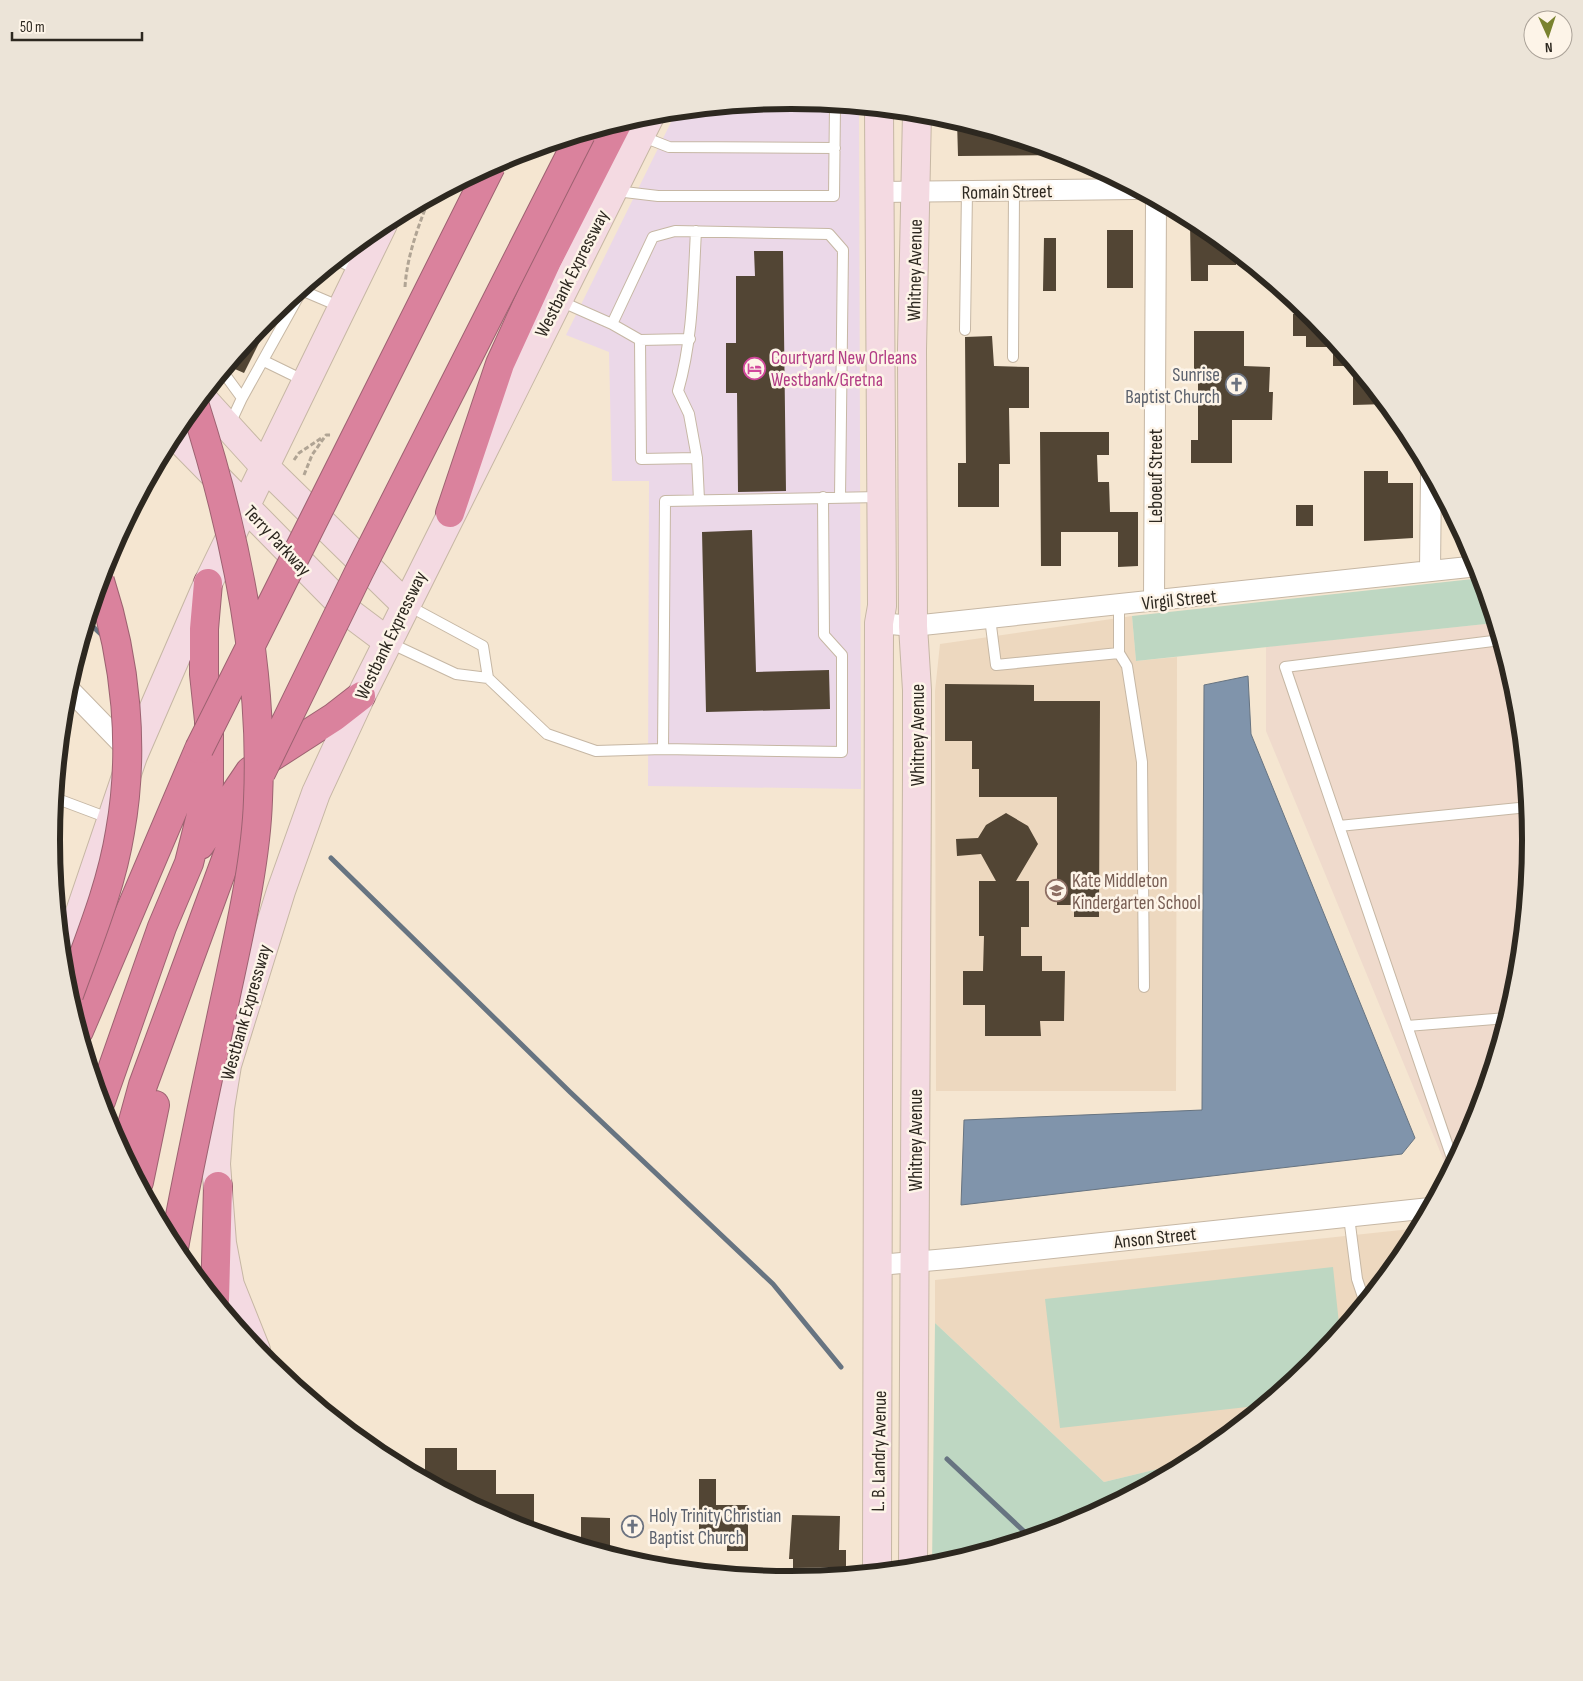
<svg xmlns="http://www.w3.org/2000/svg" width="1583" height="1681" viewBox="0 0 1583 1681" font-family="'Sofia Sans Condensed',sans-serif">
	<rect width="100%" height="100%" fill="#f5e6d1"/>
	<!-- commercial -->
	<path fill="#ebd8e8" d="M792 100 859 107 861 789 648 786 649 481H612L609 352 566 335 676 112Z"/>
	<!-- industrial -->
	<path fill="#efdacc" d="M1495 623 1518 696 1532 841 1517 985 1475 1124 1447 1177 1444 1161 1266 731V647Z"/>
	<!-- built -->
	<path fill="#edd8bf" d="M1132 616 1136 661 1177 657 1176 1091H936L935 691 940 644Z
		M1420 1228 1407 1252 1315 1364 1203 1456 1195 1460 1104 1482 935 1323V1280Z"/>
	<!-- green -->
	<path fill="#bed7c2" d="M1482 578 1495 623 1136 661 1132 616Z
		M1333 1267 1340 1333 1315 1364 1265 1405 1060 1428 1045 1299Z
		M935 1323 1104 1482 1195 1460 1075 1525 932 1567Z"/>
	<!-- water -->
	<path fill="#8094ab" stroke="#677481" d="M1248 676 1251 734 1415 1138 1402 1154 961 1205 964 1120 1202 1110 1204 685Z"/>
	<g fill="none" stroke-linecap="round" stroke-linejoin="round">
		<!-- stream -->
		<path stroke="#677481" stroke-width="5" d="M88 622 104 637
			M331 858 570 1092 773 1284 841 1367
			M947 1459 1031 1538"/>
	</g>
	<!-- building -->
	<path fill="#524534" d="M957 121 1059 152V155L958 156Z
		M1190 223 1203 225 1236 252V265H1208V281H1191Z
		M1107 230H1133V288H1107Z
		M1044 238H1056V291H1043Z
		M754 251H783L786 491 738 492 737 393H726V343H736V276H755Z
		M1293 314H1311L1315 317 1387 404 1353 405V366H1333V347H1306V336H1293Z
		M262 324 267 327 244 373 228 366Z
		M1194 331H1244V366L1270 367 1269 392H1273L1272 420H1232V463H1191V440H1198V375H1194Z
		M992 336 994 366 1029 367V408H1009L1010 464H999V507H958V463H966L965 337Z
		M1040 432H1109V455H1097L1098 482H1109L1110 512H1138V566L1118 567V532H1061V566H1041Z
		M1364 471H1388V483H1413V538L1364 541Z
		M1296 505H1313V526H1296Z
		M752 530 756 672 829 670 830 709 706 712 702 532Z
		M945 684 1034 685V701H1100L1099 917H1074V905H1057V797H979V769H972V741H945Z
		M1006 813 1028 826 1038 844 1016 881H1029V927H1021V956H1042V971H1065L1064 1021H1040L1041 1036H985V1005H963V971H983L984 936H979V881H996L981 854 957 856 956 839 978 838 986 825Z
		M425 1448H457V1470H496V1494H534V1532L508 1524 425 1480Z
		M699 1479H716V1505H748V1551H727V1540L699 1536Z
		M792 1515 840 1516 839 1550H846V1567L793 1568V1559H789Z
		M581 1517 610 1518V1546L581 1545Z"/>
	<g fill="none" stroke-linecap="round" stroke-linejoin="round">
		<defs>
			<path id="lane" d="M641 136 669 147 835 148
				M616 191 658 196H834L835 105
				M696 231C693 286 693 339 678 391L689 414 697 458
				M337 260 358 270
				M301 290 341 307
				M560 301 612 324 653 237 675 231 829 234 843 250 840 497
				M612 324 640 340 641 459 697 458 699 500
				M965 330 967 191
				M640 340 690 339
				M1013 357 1014 191
				M264 361 305 381
				M223 372 242 398 302 290
				M229 426 242 398
				M823 497 824 635 842 655V752L663 749 665 501 880 497
				M990 618 996 665 1119 653V605
				M390 643 456 674 488 678 483 646 407 605
				M1119 653 1127 666 1142 762 1144 987
				M488 678 547 734 596 751 663 749
				M59 766V761
				M55 798 111 819
				M1339 826 1528 807
				M1407 1026 1507 1018
				M1454 1164 1285 667 1501 640
				M1349 1217 1357 1279 1365 1303"/>
			<path id="street" d="M879 192 1136 189
				M1430 571 1431 474
				M1154 601 1156 200
				M879 623 913 626 1478 566
				M68 688 132 754
				M879 1265 959 1258 1430 1208"/>
			<path id="secondary" d="M202 398 264 466 405 604
				M174 434 351 614 387 641
				M63 962 133 756 208 583 383 224
				M256 1350 230 1285 222 1243 216 1164 220 1108 227 1065 281 891 316 793 361 696 651 114
				M913 1569 917 774V690L913 626 912 350 917 113
				M877 1572 879 623 882 606 879 109"/>
			<path id="highway" d="M450 513 500 364 547 261 617 124
				M200 845 250 771 334 717 361 696
				M79 1031 199 749
				M101 1101 162 927 189 863 209 783V721L204 674V629L208 583
				M124 1154 143 1085 247 802
				M139 1182 155 1105
				M215 1300 218 1186"/>
		</defs>
		<!-- lane casing -->
		<use href="#lane" stroke="#c6b7a4" stroke-width="12"/>
		<!-- street casing -->
		<use href="#street" stroke="#c6b7a4" stroke-width="22"/>
		<!-- secondary casing -->
		<use href="#secondary" stroke="#c6b7a4" stroke-width="30"/>
		<!-- highway casing -->
		<use href="#highway" stroke="#9d6271" stroke-width="30"/>
		<!-- path -->
		<path stroke="#b0a494" stroke-width="3" stroke-dasharray="5 2.5" stroke-linecap="butt" d="M405 287C407 256 418 227 429 199
			M294 460 299 453 323 437
			M304 475 312 455 326 435H331"/>
		<!-- lane -->
		<use href="#lane" stroke="#fff" stroke-width="10"/>
		<!-- street -->
		<use href="#street" stroke="#fff" stroke-width="20"/>
		<!-- secondary -->
		<use href="#secondary" stroke="#f4dae2" stroke-width="28"/>
		<!-- highway -->
		<use href="#highway" stroke="#da829d" stroke-width="28"/>
		<defs>
			<path id="highway-bridge" d="M199 749 491 166
				M261 773 359 572 581 134
				M69 995C88 942 111 888 120 832 135 749 126 661 100 581
				M174 1248C189 1164 208 1079 226 995 239 934 256 862 258 800 264 668 235 531 195 406"/>
		</defs>
		<!-- highway-bridge casing -->
		<use href="#highway-bridge" stroke="#9d6271" stroke-width="30" stroke-linecap="butt"/>
		<!-- highway-bridge -->
		<use href="#highway-bridge" stroke="#da829d" stroke-width="28"/>
	</g>
	<!-- icons -->
	<defs>
		<symbol id="hotel-ring" viewBox="-11 -11 22 22"><circle r="9.5" fill="#fdf4e8" stroke="#d1479c" stroke-width="1.5"/><path d="M-6-4.5h1.5V1H6V5H4.5V3h-9V5H-6ZM-4 0a1.8 1.8 0 1 1 3.6 0ZM.5 0V-2.5h3Q6-2.5 6 0Z" fill="#d1479c"/></symbol>
		<symbol id="church-ring" viewBox="-11 -11 22 22"><circle r="9.5" fill="#fdf4e8" stroke="#6b7280" stroke-width="1.5"/><path d="M-1.2-6h2.4v3.5h3.3v2.4h-3.3V6h-2.4V-.1h-3.3v-2.4h3.3Z" fill="#6b7280"/></symbol>
		<symbol id="school-ring" viewBox="-11 -11 22 22"><circle r="9.5" fill="#fdf4e8" stroke="#8d6e63" stroke-width="1.5"/><path d="M0-5L7-2L0 1L-7-2ZM-4 1L0 2.5L4 1V4Q0 6-4 4Z" fill="#8d6e63"/></symbol>
	</defs>
	<g fill-rule="evenodd">
		<use href="#hotel-ring" x="742" y="356" width="25" height="25"/>
		<use href="#church-ring" x="1224" y="372" width="25" height="25"/>
		<use href="#school-ring" x="1044" y="878" width="25" height="25"/>
		<use href="#church-ring" x="620" y="1514" width="25" height="25"/>
	</g>
	<g text-anchor="middle" stroke-width="5" stroke-linejoin="round" paint-order="stroke">
		<!-- street labels -->
		<g font-size="19" fill="#2d2820" stroke="#fdf4e8">
			<text transform="translate(1007 191) rotate(-1)" y="7">Romain Street</text>
			<text transform="translate(914 270) rotate(-89)" y="7">Whitney Avenue</text>
			<text transform="translate(571 273) rotate(-63)" y="7">Westbank Expressway</text>
			<text transform="translate(1155 476) rotate(-90)" y="7">Leboeuf Street</text>
			<text transform="translate(278 540) rotate(47)" y="7">Terry Parkway</text>
			<text transform="translate(1179 599) rotate(-6)" y="7">Virgil Street</text>
			<text transform="translate(390 635) rotate(-64)" y="7">Westbank Expressway</text>
			<text transform="translate(917 735) rotate(-90)" y="7">Whitney Avenue</text>
			<text transform="translate(245 1012) rotate(-74)" y="7">Westbank Expressway</text>
			<text transform="translate(915 1140) rotate(-90)" y="7">Whitney Avenue</text>
			<text transform="translate(1155 1237) rotate(-6)" y="7">Anson Street</text>
			<text transform="translate(878 1451) rotate(-89)" y="7">L. B. Landry Avenue</text>
		</g>
		<!-- hotel labels -->
		<g font-size="19" fill="#b23c85" stroke="#fdf4e8" text-anchor="start">
			<text x="771" y="364">Courtyard New Orleans<tspan x="771" dy="22">Westbank/Gretna</tspan></text>
		</g>
		<!-- worship labels -->
		<g font-size="19" fill="#5b616d" stroke="#fdf4e8" text-anchor="end">
			<text x="1220" y="381">Sunrise<tspan x="1220" dy="22">Baptist Church</tspan></text>
			<text x="649" y="1522" text-anchor="start">Holy Trinity Christian<tspan x="649" dy="22">Baptist Church</tspan></text>
		</g>
		<!-- education labels -->
		<g font-size="19" fill="#785e54" stroke="#fdf4e8" text-anchor="start">
			<text x="1072" y="887">Kate Middleton<tspan x="1072" dy="22">Kindergarten School</tspan></text>
		</g>
	</g>
	<!-- crop -->
	<path d="M0 0H1583V1681H0ZM60 840a731 731 0 1 1 1462 0a731 731 0 1 1-1462 0Z" fill="#ece4d8" fill-rule="evenodd"/>
	<path fill="none" stroke="#2d2820" stroke-width="6" d="M60 840a731 731 0 1 1 1462 0a731 731 0 1 1-1462 0Z"/>
	<!-- north arrow -->
	<g transform="translate(1548 35) rotate(177)"><circle r="24" fill="#fdf4e8" stroke="#aaa298"/>
	<path d="M0-4L9 19L0 12L-9 19Z" fill="#79822f"/>
	<text y="-8" font-size="14" font-weight="bold" text-anchor="middle" fill="#2d2820">N</text>
	</g>
	<!-- scale -->
	<path d="M12 32v8h130v-8" fill="none" stroke="#2d2820" stroke-width="2.5"/>
	<text x="20" y="32" font-size="15" fill="#2d2820" stroke="#fdf4e8" stroke-width="4" paint-order="stroke">50 m</text>
</svg>
